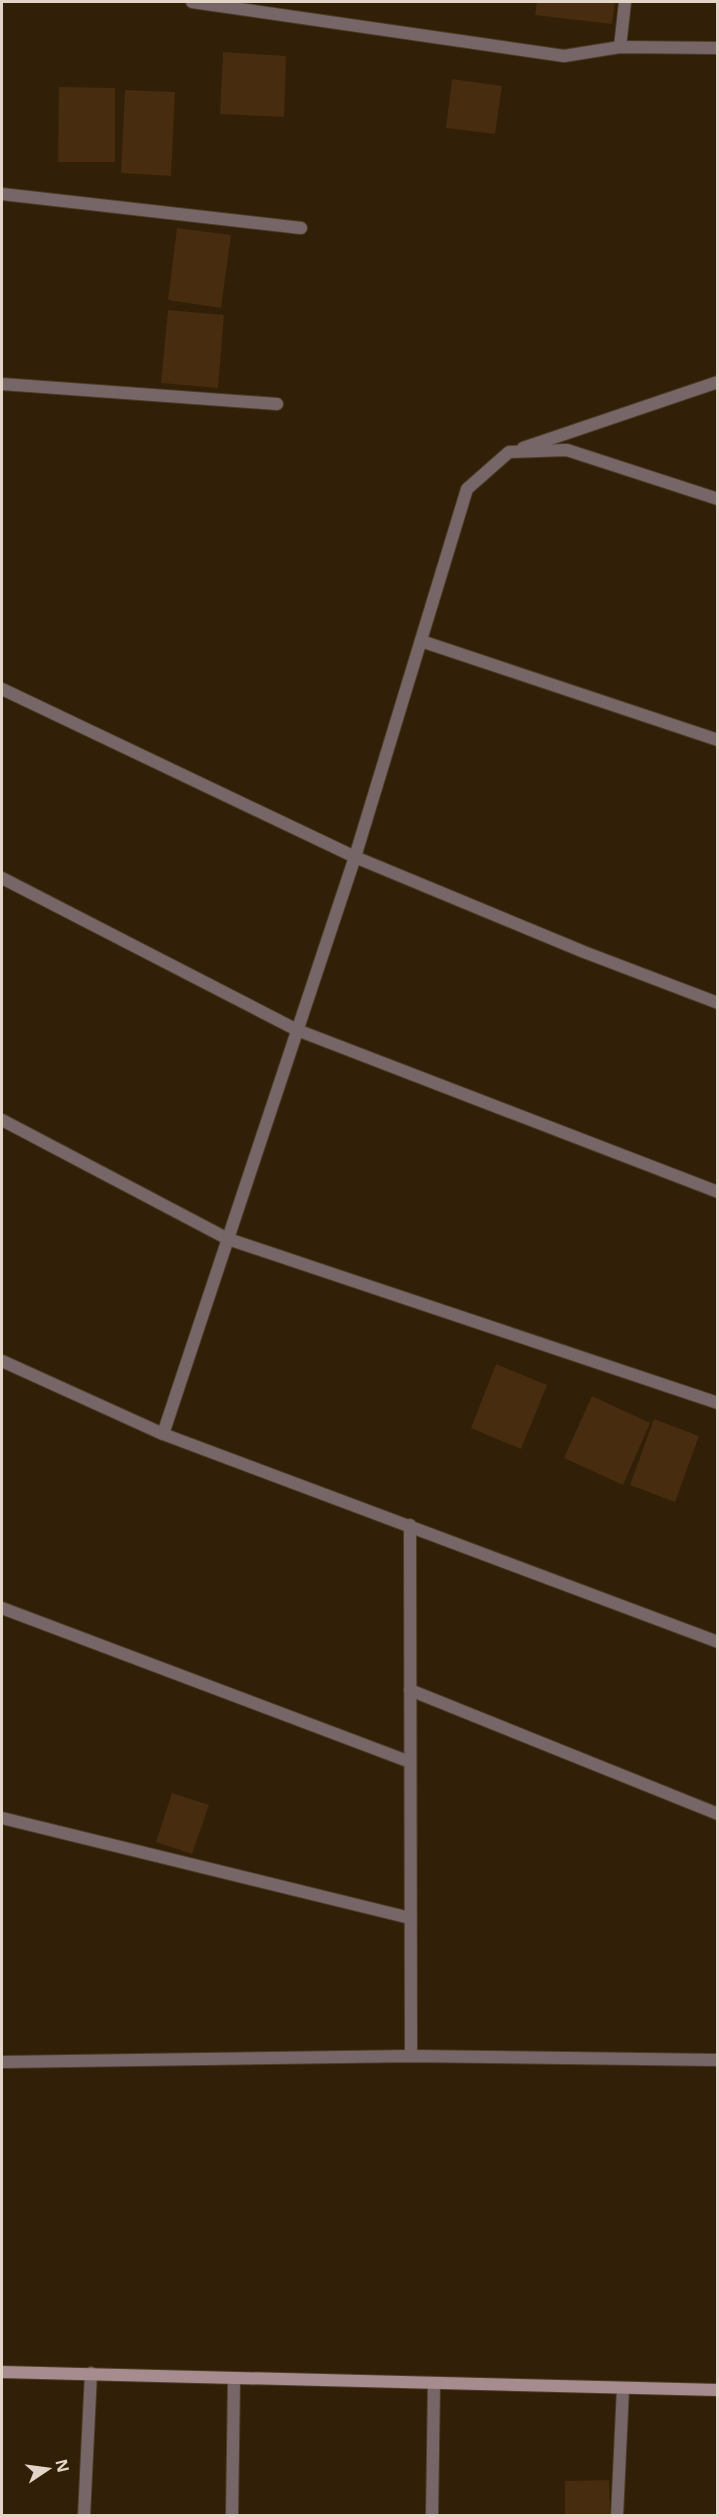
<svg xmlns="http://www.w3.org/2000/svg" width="719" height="2517" viewBox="0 0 719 2517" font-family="'Open Sans',sans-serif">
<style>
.building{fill:#472c0f}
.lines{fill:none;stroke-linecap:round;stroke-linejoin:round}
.street-casing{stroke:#4d3c26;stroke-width:14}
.secondary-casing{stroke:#4d3c26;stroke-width:14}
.street{stroke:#766668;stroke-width:12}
.secondary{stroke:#a68c8e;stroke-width:12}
</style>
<rect width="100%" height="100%" fill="#311f07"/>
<g class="building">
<polygon points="537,2 615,2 612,24 535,15"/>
<polygon points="223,52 286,56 284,117 220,114"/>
<polygon points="452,79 502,86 495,134 446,128"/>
<polygon points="59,87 115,88 115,162 58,162"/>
<polygon points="125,90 175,92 171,176 121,173"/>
<polygon points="177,228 231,235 221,308 168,300"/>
<polygon points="168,310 224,315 218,388 161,383"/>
<polygon points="496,1364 547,1385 521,1449 471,1428"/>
<polygon points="592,1396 650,1423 623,1485 564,1458"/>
<polygon points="654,1419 699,1436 675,1502 630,1485"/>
<polygon points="172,1793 209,1805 192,1854 156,1842"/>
<polygon points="609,2480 610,2516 565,2516 565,2481"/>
</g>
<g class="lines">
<defs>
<g id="street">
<polyline points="192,2 564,56 620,47 718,48"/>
<polyline points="620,47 625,2"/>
<polyline points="2,194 301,228"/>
<polyline points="2,384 277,404"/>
<polyline points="523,448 718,382"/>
<polyline points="421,641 718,740"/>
<polyline points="2,689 355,857 584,952 718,1003"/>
<polyline points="2,878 297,1030 718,1192"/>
<polyline points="2,1120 228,1239 718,1403"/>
<polyline points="2,1361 163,1434 718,1642"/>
<polyline points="163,1434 355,857 467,489 509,452 567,450 718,499"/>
<polyline points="410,1525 411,2056"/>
<polyline points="2,1608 410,1762"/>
<polyline points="410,1690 718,1814"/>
<polyline points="2,1818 410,1918"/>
<polyline points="2,2062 411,2056 718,2060"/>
<polyline points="84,2516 91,2373"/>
<polyline points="232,2516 234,2378"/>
<polyline points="432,2516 434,2383"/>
<polyline points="617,2516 623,2388"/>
</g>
<polyline id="secondary" points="2,2372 718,2390"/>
</defs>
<use href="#street" class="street-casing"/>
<use href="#secondary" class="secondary-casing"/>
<use href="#street" class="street"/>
<use href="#secondary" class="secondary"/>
</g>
<rect width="719" height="2517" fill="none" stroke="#e2d5c8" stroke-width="6"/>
<g transform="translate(48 2469) rotate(77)" stroke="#311f07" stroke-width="4.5" paint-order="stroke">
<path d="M0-4.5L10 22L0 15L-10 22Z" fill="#e2d5c8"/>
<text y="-9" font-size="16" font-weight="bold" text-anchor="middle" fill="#e2d5c8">N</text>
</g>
</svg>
